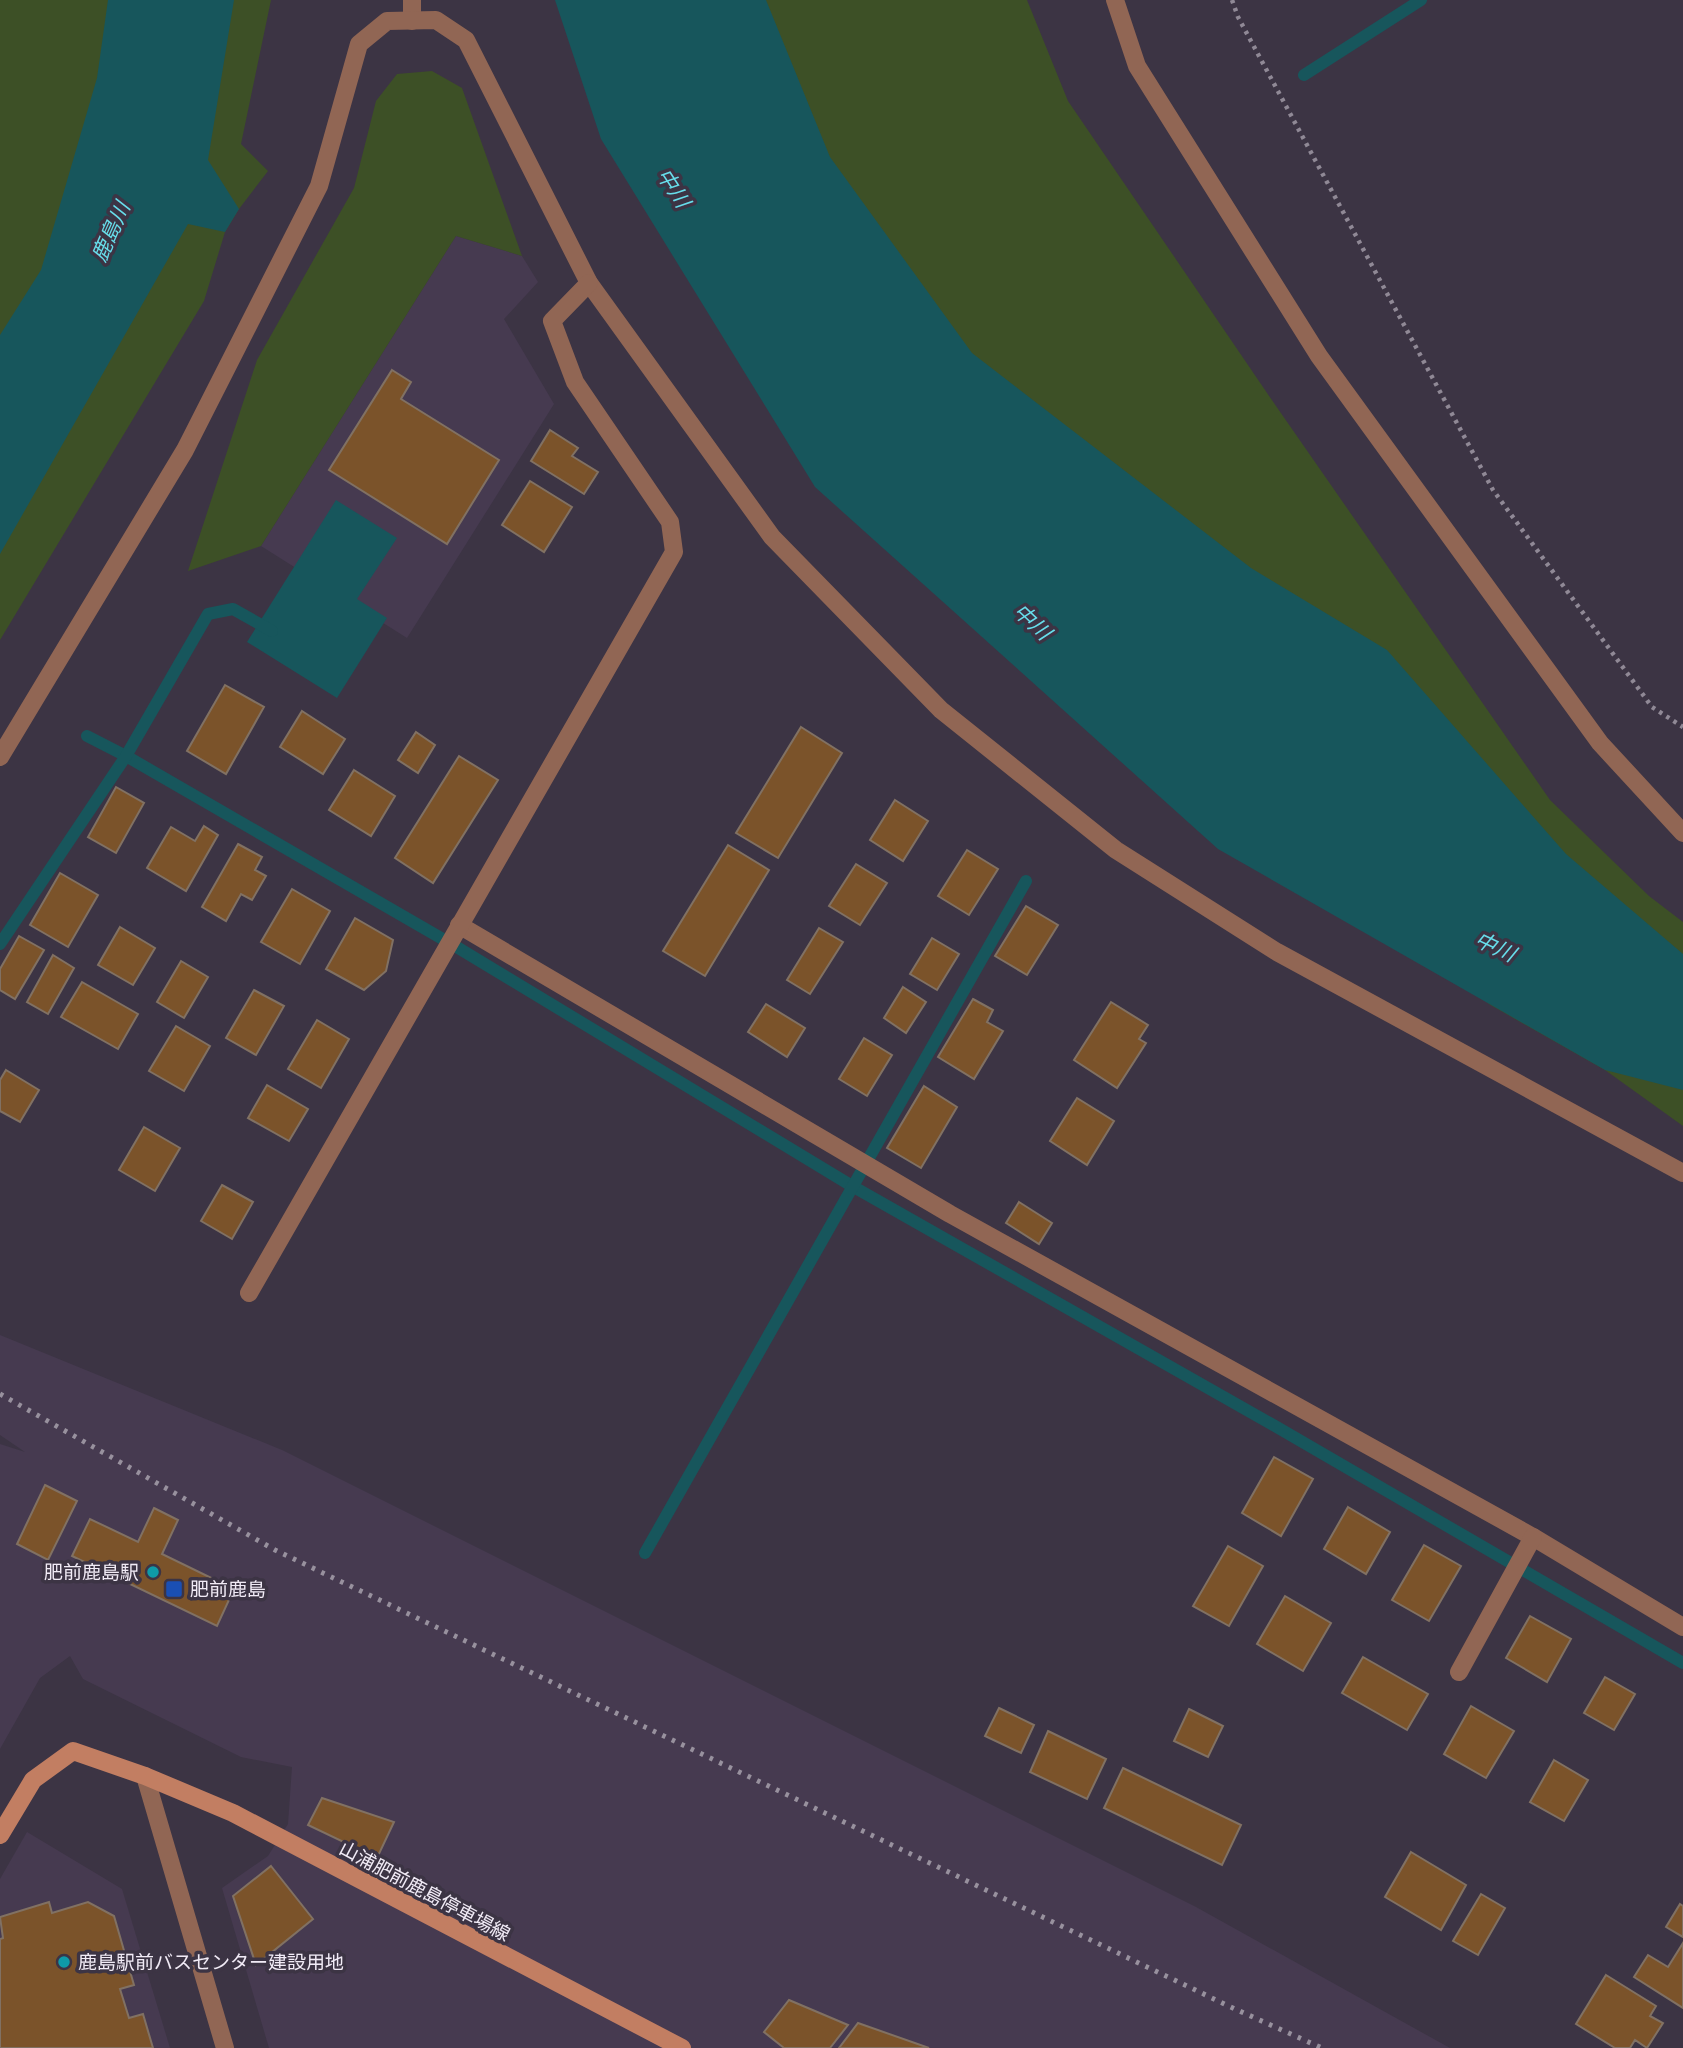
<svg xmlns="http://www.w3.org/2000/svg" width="1683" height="2048" viewBox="0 0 1683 2048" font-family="Cabin,'Noto Sans JP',sans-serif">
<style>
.built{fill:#463a50}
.green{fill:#3d5026}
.water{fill:#17565c}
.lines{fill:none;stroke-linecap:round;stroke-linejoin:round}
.stream{stroke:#17565c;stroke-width:12}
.building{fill:#7b532a;stroke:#817163;stroke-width:2}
.path{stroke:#908996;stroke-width:4.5;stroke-dasharray:3.5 5;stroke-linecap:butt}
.service{stroke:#916654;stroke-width:18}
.minor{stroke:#916654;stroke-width:18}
.tertiary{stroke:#916654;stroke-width:18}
.secondary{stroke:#c27e62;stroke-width:18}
.rail{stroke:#98919e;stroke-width:5;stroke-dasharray:3.5 7;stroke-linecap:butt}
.culture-dot{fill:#0f9aa8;stroke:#3c3444;stroke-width:2.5}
.transit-dot{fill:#1a4fb4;stroke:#3c3444;stroke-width:2.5}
.labels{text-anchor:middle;stroke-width:7;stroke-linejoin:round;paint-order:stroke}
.poi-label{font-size:19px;fill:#f1ebf6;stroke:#3c3444;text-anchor:start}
.street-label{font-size:19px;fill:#f1ebf6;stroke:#3c3444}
.water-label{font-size:21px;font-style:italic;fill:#67deeb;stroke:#3c3444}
</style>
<rect width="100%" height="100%" fill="#3c3444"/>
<g class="built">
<polygon points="456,236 522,256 538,282 504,319 554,404 407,638 261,546"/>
<polygon points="0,1335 282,1450 1196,1907 1450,2048 269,2048 222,1888 268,1856 288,1824 292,1767 241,1757 83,1679 70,1656 40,1678 0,1749 0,1444 25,1452 0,1435"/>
<polygon points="27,1832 122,1889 170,2048 0,2048 0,1879"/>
</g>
<g class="green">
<polygon points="0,0 145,0 0,398"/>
<polygon points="207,0 271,0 241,144 268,171 239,209 225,232 204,301 0,640 0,485"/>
<polygon points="630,0 1027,0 1068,101 1276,406 1550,800 1649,896 1683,922 1683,1009 1447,899"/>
<polygon points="432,71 462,88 522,256 456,236 261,546 188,571 257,360 354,188 376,101 397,74"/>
<polygon points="1487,1003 1683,1063 1683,1126 1605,1070"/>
</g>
<g class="water">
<polygon points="108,0 234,0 208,160 239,209 225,232 188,224 0,554 0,335 41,270 97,78"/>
<polygon points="555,0 766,0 830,157 972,353 1251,568 1387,650 1566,854 1683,954 1683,1090 1605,1070 1218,849 815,487 601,139"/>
<polygon points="336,500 397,538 357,599 387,618 337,698 247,642"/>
</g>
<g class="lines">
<g class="stream">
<polyline points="1304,75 1421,0"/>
<polyline points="87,736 126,756 460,949 852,1186 1275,1426 1683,1663"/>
<polyline points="0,944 126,756 208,614 233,609 272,631"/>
<polyline points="645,1553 1026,881"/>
</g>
</g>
<g class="building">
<polygon points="392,370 411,382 401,399 499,460 447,544 329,470"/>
<polygon points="550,430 578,448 572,456 598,472 584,494 531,461"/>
<polygon points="530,481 572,507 544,552 502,525"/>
<polygon points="225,685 264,707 226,774 187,751"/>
<polygon points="302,711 345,739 323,774 280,747"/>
<polygon points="801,727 842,753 778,858 736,833"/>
<polygon points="416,732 435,745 418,773 398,760"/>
<polygon points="459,756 498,780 433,883 395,858"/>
<polygon points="354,770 395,796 371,836 329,810"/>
<polygon points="116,787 144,803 116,853 88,837"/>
<polygon points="895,800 928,821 903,861 870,840"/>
<polygon points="204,826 218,835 186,891 147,868 171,827 195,841"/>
<polygon points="238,844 262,857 255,870 266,876 252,900 241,894 226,921 202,907"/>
<polygon points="728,845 769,870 705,976 663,951"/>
<polygon points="967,850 998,869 969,915 938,896"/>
<polygon points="856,864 887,883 860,925 829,906"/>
<polygon points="60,873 98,895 68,947 30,925"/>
<polygon points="292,889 330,911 300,964 261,942"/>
<polygon points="1026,906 1058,925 1027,975 995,956"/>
<polygon points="355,918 393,940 386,971 364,990 326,969"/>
<polygon points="120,927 155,948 133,985 98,965"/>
<polygon points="819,928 843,942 810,994 787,980"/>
<polygon points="19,936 44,950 15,999 0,990 0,969"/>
<polygon points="932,938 959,954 937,990 910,974"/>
<polygon points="53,955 74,968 48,1014 27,1002"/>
<polygon points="181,961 208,977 184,1018 157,1002"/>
<polygon points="82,982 138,1014 118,1049 61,1017"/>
<polygon points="903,987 926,1002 906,1033 884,1018"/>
<polygon points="254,990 284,1006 256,1055 226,1038"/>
<polygon points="973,999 993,1010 987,1022 1003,1031 974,1079 938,1057"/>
<polygon points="1111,1002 1148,1025 1139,1039 1146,1043 1117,1088 1074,1060"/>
<polygon points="766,1004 805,1028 787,1057 748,1032"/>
<polygon points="317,1020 349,1039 321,1088 288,1069"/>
<polygon points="176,1026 210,1046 184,1091 149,1071"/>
<polygon points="864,1038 892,1055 867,1096 839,1079"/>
<polygon points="6,1070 39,1090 20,1122 0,1111 0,1080"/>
<polygon points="267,1085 308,1109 289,1141 248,1118"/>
<polygon points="924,1086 957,1107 921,1168 887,1148"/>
<polygon points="1077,1098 1114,1121 1087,1165 1050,1141"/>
<polygon points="144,1127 180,1148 155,1191 119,1170"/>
<polygon points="222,1185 253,1202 232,1239 201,1221"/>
<polygon points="1019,1202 1052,1223 1039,1244 1006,1223"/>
<polygon points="1274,1457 1313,1479 1281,1536 1242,1513"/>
<polygon points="45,1485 77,1501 48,1560 17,1544"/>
<polygon points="1348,1507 1390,1532 1366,1574 1324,1549"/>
<polygon points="154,1508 178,1520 162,1554 234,1589 217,1626 72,1556 90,1519 138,1542"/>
<polygon points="1424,1545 1461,1566 1429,1621 1392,1600"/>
<polygon points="1228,1546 1263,1566 1229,1626 1193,1606"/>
<polygon points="1285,1596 1331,1623 1303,1671 1257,1644"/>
<polygon points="1530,1616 1571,1639 1547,1682 1506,1658"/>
<polygon points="1363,1657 1428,1694 1407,1730 1342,1693"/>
<polygon points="1605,1677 1635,1694 1614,1730 1584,1713"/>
<polygon points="1471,1706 1514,1731 1486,1778 1444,1754"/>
<polygon points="999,1708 1034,1725 1021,1753 985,1736"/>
<polygon points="1189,1709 1223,1726 1208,1757 1174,1741"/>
<polygon points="1048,1731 1106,1759 1087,1799 1030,1772"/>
<polygon points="1554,1760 1588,1780 1564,1821 1530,1802"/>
<polygon points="1123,1768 1241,1825 1222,1865 1104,1808"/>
<polygon points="322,1798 394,1822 377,1858 308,1825"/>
<polygon points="1411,1852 1466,1885 1441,1930 1385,1897"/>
<polygon points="271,1866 313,1919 256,1965 233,1896"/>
<polygon points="1481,1894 1505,1908 1478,1955 1453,1941"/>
<polygon points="49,1902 52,1913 88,1902 114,1916 134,1985 120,1989 129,2018 143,2014 153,2048 0,2048 0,1939 3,1938 0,1917"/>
<polygon points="1680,1904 1683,1906 1683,1937 1666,1927"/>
<polygon points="1683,1943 1683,2008 1634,1977 1648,1955 1668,1967"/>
<polygon points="1606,1975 1656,2006 1650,2016 1663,2023 1647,2048 1635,2040 1630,2048 1615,2048 1576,2024"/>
<polygon points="789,2000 848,2025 830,2048 784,2048 764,2032"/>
<polygon points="858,2023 929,2048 839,2048"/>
</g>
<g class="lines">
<polyline class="path" points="1232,0 1238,17 1493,490 1652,707 1683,727"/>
<polyline class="service" points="412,21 412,0"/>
<g class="minor">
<polyline points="1115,0 1137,66 1319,356 1600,743 1683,833"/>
<polyline points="0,757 185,450 319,186 359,44 387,21 436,20 466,40 589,283 772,537 941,710 1116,850 1277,952 1683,1173"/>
<polyline points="459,925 950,1214 1533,1537 1683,1627"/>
<polyline points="249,1293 674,552 670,522 575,382 552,321 589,283"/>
<polyline points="1459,1672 1533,1537"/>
</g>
<polyline class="tertiary" points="145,1776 225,2048"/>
<polyline class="secondary" points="0,1835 33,1780 73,1751 145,1776 233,1813 682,2048"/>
<polyline class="rail" points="0,1394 275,1550 1235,2009 1322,2048"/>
</g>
<g class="culture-dot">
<circle cx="153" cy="1572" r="7"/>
<circle cx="64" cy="1962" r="7"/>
</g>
<rect class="transit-dot" x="165" y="1580" width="18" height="18" rx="3.5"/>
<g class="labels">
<g class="poi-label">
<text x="139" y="1579" text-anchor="end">肥前鹿島駅</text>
<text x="190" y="1596">肥前鹿島</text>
<text x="78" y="1969">鹿島駅前バスセンター建設用地</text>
</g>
<g class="street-label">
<text transform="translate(425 1891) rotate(28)" y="7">山浦肥前鹿島停車場線</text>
</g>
<g class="water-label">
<text transform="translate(673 188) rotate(57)" y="7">中川</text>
<text transform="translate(111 232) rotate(-66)" y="7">鹿島川</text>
<text transform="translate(1032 622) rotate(43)" y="7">中川</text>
<text transform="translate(1495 947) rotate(25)" y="7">中川</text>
</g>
</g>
</svg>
